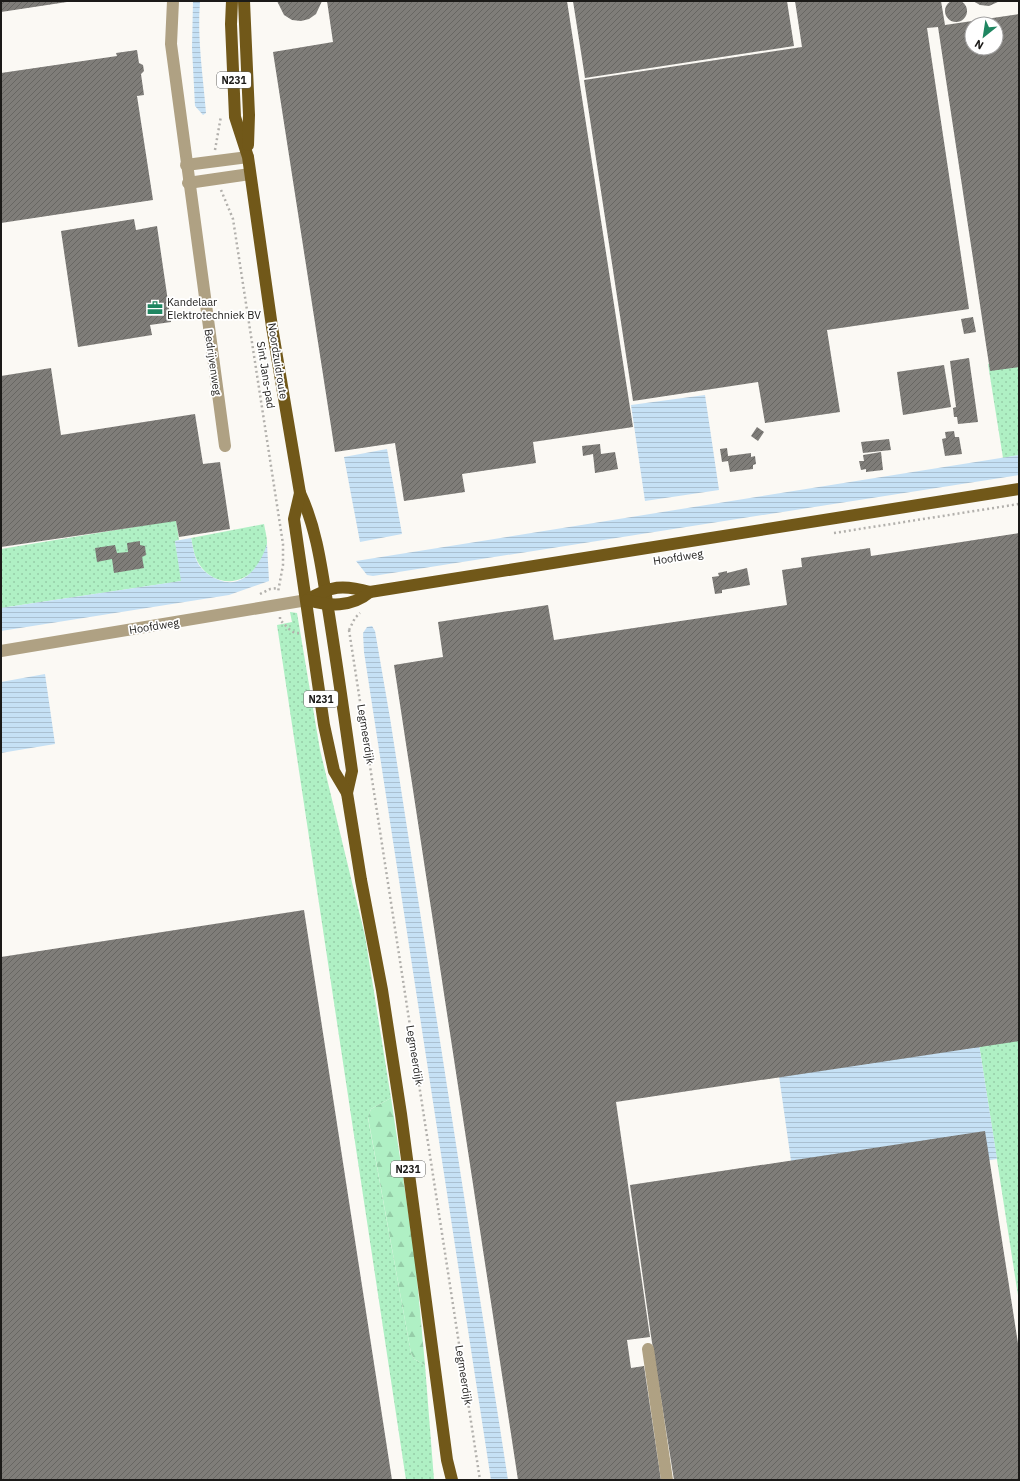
<svg xmlns="http://www.w3.org/2000/svg" width="1020" height="1481" viewBox="0 0 1020 1481" font-family="'IBM Plex Sans',sans-serif">
<style>
.grass{fill:url(#grass-dots)}
.forest{fill:url(#forest-firs)}
.water{fill:url(#water-rules)}
.building{fill:url(#building-hatch);fill-rule:evenodd}
.lines{fill:none;stroke-linecap:round;stroke-linejoin:round}
.path{stroke:#b2b0ac;stroke-width:2.5;stroke-dasharray:2 3;stroke-linecap:butt}
.minor{stroke:#afa183;stroke-width:12}
.major{stroke:#715819;stroke-width:12}
.labels{text-anchor:middle;stroke-width:3.5;stroke-linejoin:round;paint-order:stroke}
.shield{fill:#fff;stroke:#5f5f5d;stroke-width:1}
.shield-label{font-size:10px;font-weight:bold;fill:#1b1a18}
.poi-label{font-size:11px;fill:#1b1a18;stroke:#fff;text-anchor:start}
.street-label{font-size:11px;fill:#1b1a18;stroke:#fff}
</style>
<defs>
<pattern id="grass-dots" width="8" height="8" patternUnits="userSpaceOnUse"><rect width="8" height="8" fill="#aff0c4"/><path d="M2 2h.1M6 6h.1" fill="none" stroke="#96cda8" stroke-width="1.8" stroke-linecap="round"/></pattern>
<pattern id="forest-firs" width="22" height="20" patternUnits="userSpaceOnUse"><rect width="22" height="20" fill="#aff0c4"/><path d="M5 1l3.5 6h-7zM16 11l3.5 6h-7z" fill="#96cda8"/></pattern>
<pattern id="water-rules" width="6" height="5" patternUnits="userSpaceOnUse"><rect width="6" height="5" fill="#c6e1f5"/><path d="M0 2.5h6" fill="none" stroke="#aac0d1"/></pattern>
<pattern id="building-hatch" width="6" height="6" patternUnits="userSpaceOnUse"><rect width="6" height="6" fill="#7f7d79"/><path d="M-1 1l2-2M0 6l6-6M5 7l2-2" fill="none" stroke="#676662"/></pattern>
</defs>
<rect width="100%" height="100%" fill="#fbf9f4"/>
<g class="grass">
<polygon points="1019,359 1019,455 1003,458 988,364"/>
<polygon points="176,520 179,540 175,541 182,581 1,608 1,549"/>
<path d="M 264,524 C 265,530 267,537 267,543 C 267,549 263,557 259,563 C 246,586 214,588 199,564 C 194,556 193,547 191,538 Z"/>
<polygon points="290,612 297,613 320,750 365,936 391,1098 371,1109 368,1118 411,1353 414,1359 425,1365 434,1480 406,1480 277,625 292,622"/>
<polygon points="1019,1038 1019,1302 979,1044"/>
</g>
<polygon class="forest" points="391,1098 415,1257 425,1365 414,1359 411,1353 368,1117 371,1109"/>
<g class="water">
<path d="M 193,1 L 200,1 C 197,39 203,75 206,113 L 203,115 L 195,106 L 192,48 Z"/>
<polygon points="705,395 719,490 645,501 631,405"/>
<polygon points="387,449 402,534 360,542 344,457"/>
<polygon points="1019,455 1019,475 373,576 367,575 356,561"/>
<path d="M 191,538 C 193,547 194,557 199,565 C 204,572 211,577 219,580 C 244,590 261,564 267,544 L 269,581 L 229,595 L 1,631 L 1,608 L 181,581 L 175,541 Z"/>
<polygon points="372,626 375,631 390,718 508,1480 491,1480 364,652 363,633 367,627"/>
<polygon points="45,674 55,744 1,753 1,682"/>
<polygon points="979,1044 997,1159 795,1189 779,1076"/>
</g>
<g class="building">
<circle cx="956" cy="11" r="11"/>
<polygon points="1,1 67,1 67,2 1,12"/>
<polygon points="277,1 322,1 316,14 309,19 301,21 292,20 284,15"/>
<polygon points="327,1 567,1 633,427 533,442 536,463 462,474 465,492 404,501 395,443 335,452 273,52 333,42"/>
<polygon points="573,1 787,1 794,46 585,78"/>
<path d="M 795,1 L 941,1 L 945,25 L 1019,14 L 1019,367 L 990,371 L 938,27 L 927,28 L 969,309 L 827,330 L 840,412 L 765,423 L 758,382 L 633,401 L 584,80 L 802,47 ZM 972,24 L 996,24 L 996,48 L 972,48 Z"/>
<polygon points="973,1 1000,1 989,6 980,5"/>
<polygon points="137,50 139,63 143,65 144,71 141,74 144,95 137,96 153,200 1,223 1,73 117,56 116,53"/>
<polygon points="134,219 136,230 157,226 171,322 150,325 152,335 78,347 61,231"/>
<polygon points="973,317 976,332 964,334 961,319"/>
<polygon points="969,358 978,422 958,424 957,417 954,417 953,408 956,407 950,361"/>
<polygon points="944,365 951,407 903,415 897,372"/>
<polygon points="51,368 61,435 195,414 203,464 220,462 230,529 179,537 176,521 1,547 1,376"/>
<polygon points="757,427 764,432 758,441 751,436"/>
<polygon points="954,431 955,437 959,437 962,454 945,456 942,439 946,438 945,432"/>
<polygon points="889,439 891,450 863,453 861,442"/>
<polygon points="600,444 601,454 615,452 618,469 595,473 593,454 583,456 582,446"/>
<polygon points="727,448 728,456 751,453 751,457 755,456 756,464 753,465 753,469 730,472 728,461 722,462 720,449"/>
<polygon points="881,452 883,470 866,472 866,469 861,470 859,461 864,461 863,455"/>
<polygon points="1019,533 1019,1041 616,1102 650,1337 627,1340 631,1368 644,1366 661,1480 518,1480 394,665 443,657 438,622 548,605 554,640 787,605 782,570 802,567 801,558 870,548 871,556"/>
<polygon points="140,541 140,545 145,546 146,555 142,557 144,568 114,573 112,559 97,562 95,548 115,545 117,553 128,552 127,543"/>
<polygon points="747,568 750,585 722,590 722,593 715,594 712,577 719,576 718,573 727,571 727,573"/>
<polygon points="304,910 392,1480 1,1480 1,957"/>
<polygon points="985,1131 1019,1350 1019,1480 674,1480 651,1336 630,1185"/>
</g>
<g class="lines">
<g class="path">
<polyline points="215,150 221,116"/>
<polyline points="221,190 233,219 283,544 283,565 278,592"/>
<polyline points="834,533 1019,504"/>
<polyline points="260,594 270,589 278,588"/>
<path d="M 280,617 L 280,620 C 286,625 291,634 299,633"/>
<polyline points="349,630 480,1480"/>
<polyline points="349,630 355,618 360,613"/>
</g>
<g class="minor">
<polyline points="173,1 171,44 225,446"/>
<polyline points="186,165 248,157"/>
<polyline points="188,183 250,174"/>
<polyline points="1,651 307,600"/>
<polyline points="648,1349 667,1480"/>
</g>
<g class="major">
<path d="M 232,1 L 231,24 L 235,117 L 248,157 L 272,327 L 300,493 C 316,527 321,564 327,602 C 336,658 344,714 352,771 L 347,793 L 361,880 L 382,990 L 401,1114 L 447,1460 L 452,1480"/>
<polyline points="244,1 249,115 248,145"/>
<polyline points="300,493 294,519 324,725 334,771 347,793"/>
<path d="M 307,600 C 331,586 342,584 370,592 L 1019,489"/>
<path d="M 307,600 C 329,606 351,608 370,592"/>
</g>
</g>
<defs>
<symbol id="office-bare" viewBox="-9 -9 18 18"><path d="M-6-3h4V-5.5h4V-3h4V5H-6ZM-1-4.5V-3h2v-1.5ZM-6 0V1H6V0Z" fill="#1f8661" stroke="#fff" stroke-width="2.5" paint-order="stroke"/></symbol>
</defs>
<g fill-rule="evenodd">
<use href="#office-bare" x="144" y="297" width="22" height="22"/>
</g>
<g class="labels">
<g class="shield">
<rect x="217" y="72" width="34" height="16" rx="3"/>
<rect x="304" y="691" width="34" height="16" rx="3"/>
<rect x="391" y="1161" width="34" height="16" rx="3"/>
</g>
<g class="shield-label">
<text x="234" y="84">N231</text>
<text x="321" y="703">N231</text>
<text x="408" y="1173">N231</text>
</g>
<g class="poi-label">
<text x="167" y="306">Kandelaar<tspan x="167" dy="13">Elektrotechniek BV</tspan></text>
</g>
<g class="street-label">
<text transform="translate(278 361) rotate(81)" y="4">Noordzuidroute</text>
<text transform="translate(213 362) rotate(82)" y="4">Bedrijvenweg</text>
<text transform="translate(266 375) rotate(81)" y="4">Sint Jans-pad</text>
<text transform="translate(678 557) rotate(-9)" y="4">Hoofdweg</text>
<text transform="translate(154 626) rotate(-9)" y="4">Hoofdweg</text>
<text transform="translate(366 734) rotate(81)" y="4">Legmeerdijk</text>
<text transform="translate(415 1055) rotate(81)" y="4">Legmeerdijk</text>
<text transform="translate(464 1375) rotate(81)" y="4">Legmeerdijk</text>
</g>
</g>
<rect width="1020" height="1481" fill="none" stroke="#1b1a18" stroke-width="4"/>
<g transform="translate(984 36) rotate(210)"><circle r="19" fill="#ffffff" stroke="#a4a3a3"/>
<path d="M0-3L7 15L0 10L-7 15Z" fill="#1f8661"/>
<text y="-6" font-size="11" font-weight="bold" text-anchor="middle" fill="#1b1a18">N</text>
</g>
</svg>
